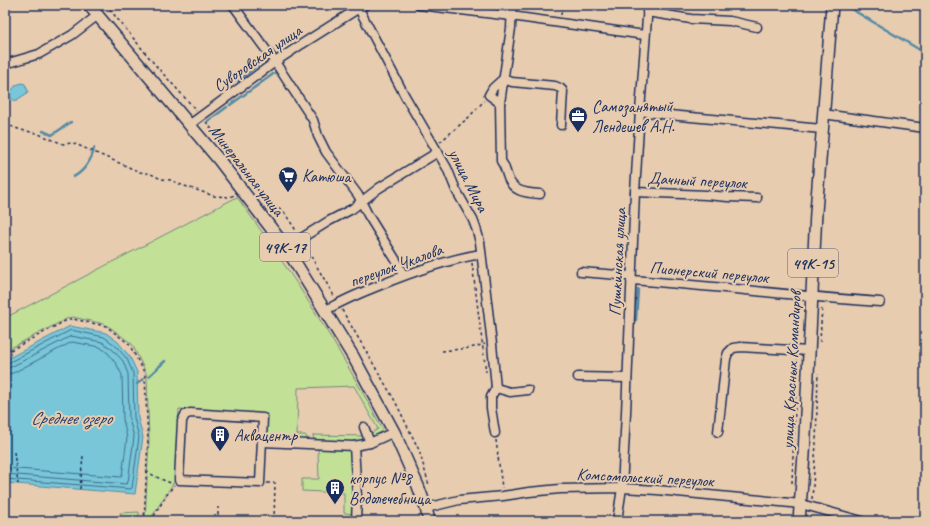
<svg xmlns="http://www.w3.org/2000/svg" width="930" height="526" viewBox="0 0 930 526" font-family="Caveat,sans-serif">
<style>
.green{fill:#c3e097;stroke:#6f887a}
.water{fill:#78c6d7;stroke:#538aa7}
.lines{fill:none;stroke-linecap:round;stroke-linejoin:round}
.shore{stroke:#406b8e;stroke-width:1}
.stream{stroke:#538aa7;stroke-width:2.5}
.minor-casing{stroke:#1b2f5e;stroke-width:11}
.major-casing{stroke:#1b2f5e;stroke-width:14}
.path{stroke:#1b2f5e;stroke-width:1.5;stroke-dasharray:3 3;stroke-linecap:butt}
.minor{stroke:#e8ccaf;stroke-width:8}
.major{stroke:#e8ccaf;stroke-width:11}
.labels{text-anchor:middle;stroke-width:4;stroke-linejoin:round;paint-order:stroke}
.shield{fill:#e8ccaf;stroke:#585e76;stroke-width:1}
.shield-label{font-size:16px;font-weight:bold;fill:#1b2f5e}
.street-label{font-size:17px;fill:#1b2f5e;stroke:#e8ccaf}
.poi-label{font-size:17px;fill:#1b2f5e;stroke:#e8ccaf;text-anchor:start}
.water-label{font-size:18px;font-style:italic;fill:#243e6a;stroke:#e8ccaf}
</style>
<rect width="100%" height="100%" fill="#e8ccaf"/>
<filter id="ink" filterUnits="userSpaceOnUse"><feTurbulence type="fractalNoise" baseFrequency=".025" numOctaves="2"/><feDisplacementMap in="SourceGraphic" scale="8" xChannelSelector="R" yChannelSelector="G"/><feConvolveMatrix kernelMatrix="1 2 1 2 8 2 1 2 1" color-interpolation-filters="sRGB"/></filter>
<g filter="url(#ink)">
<g class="green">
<path d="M 237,197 C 292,272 341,350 384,432 L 372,437 L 370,434 L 378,429 L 354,386 L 298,388 L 297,435 L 305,435 L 307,437 L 305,440 L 271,439 L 268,437 L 266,433 L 267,414 L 179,409 L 176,479 L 149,521 L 145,521 L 149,440 L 147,378 L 146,373 L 132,344 L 111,328 L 104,324 L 73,317 L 68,318 L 5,351 L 5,318 Z"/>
<polygon points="313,435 365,436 364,440 352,442 314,441"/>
<polygon points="320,448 351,450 354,514 344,513 344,493 302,491 302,479 319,479 318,451"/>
<polygon points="139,512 139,521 121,521 120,513"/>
</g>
<g class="water">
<polygon points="22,83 25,84 28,91 26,94 15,101 12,99 9,94 16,85"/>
<polygon points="70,326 106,333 118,342 130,357 137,372 138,418 143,437 135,494 5,483 5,360"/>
</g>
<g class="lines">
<g class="shore">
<polyline points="5,363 8,363 71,330 104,337 115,345 127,359 133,373 134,418 139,437 132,488 131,489 5,479"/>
<polyline points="5,368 11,367 71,336 102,342 112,349 123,361 128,374 129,419 134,437 128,482 126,484 5,474"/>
<polyline points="5,374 13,373 72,342 100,347 108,353 117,365 122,375 123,419 127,438 122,476 121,477 5,468"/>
</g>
<g class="stream">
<polyline points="848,7 925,53"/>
<polyline points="238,81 258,65 261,61"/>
<polyline points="230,105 276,72"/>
<polyline points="208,121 227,107"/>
<polyline points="43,131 52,135 71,122"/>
<path d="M 73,177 C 83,173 93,158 94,148"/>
<polyline points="925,207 924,219 924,257 925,261"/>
<polyline points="636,320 638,289"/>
<polyline points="149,376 165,361"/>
<polyline points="137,384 143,379"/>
</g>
<defs>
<g id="minor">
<polyline points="233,5 275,62 313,120 318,136 326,152 358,195 368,215 397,262 403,275"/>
<polyline points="357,5 405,96 447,168 456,190 473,220 476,228 480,242 492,344 496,388"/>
<polyline points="419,5 511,16 645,35"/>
<path d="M 512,5 L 511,28 L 500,103 L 501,161 C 505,166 505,169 507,175 C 512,192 525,193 540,194"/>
<polyline points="647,12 691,19 730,21 757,27"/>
<polyline points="5,64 39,54 72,35 98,15"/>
<polyline points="500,103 489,95 493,88 503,79 512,82 555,86 560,88 563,91 561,125"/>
<polyline points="640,111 669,115 822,129"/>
<polyline points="823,114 925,128"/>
<polyline points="189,125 275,62 302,44 359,8 365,5"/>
<polyline points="635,192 706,195 728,197 757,198"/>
<polyline points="287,249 300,239 329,221 352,209 379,188 438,152"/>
<polyline points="581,272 631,276"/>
<path d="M 631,280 C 714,286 797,296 880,302"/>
<path d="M 324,311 C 342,301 360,293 378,286 C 412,272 445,260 481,254"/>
<polyline points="578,377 627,378"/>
<polyline points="496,388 510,392 528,390"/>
<polygon points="190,413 263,418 260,483 179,480 182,421 185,415"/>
<polyline points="364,427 370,443"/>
<polyline points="718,432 726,359 728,353 733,348 741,347 809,351"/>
<polyline points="495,433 491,408 491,397 496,388"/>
<polyline points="262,442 354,446 370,443 394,432"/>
<polyline points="354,446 357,497 356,521"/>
<polyline points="426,508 459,500 503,496 529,492 560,489 622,488 657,490 801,504 862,521"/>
<polyline points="617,521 622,488 626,413 635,192 640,111 648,5"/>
</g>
<g id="major">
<polyline points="89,5 219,160 287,249 354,358 394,432 418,486 426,508 429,521"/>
<polyline points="799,521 804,455 816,212 832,5"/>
</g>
</defs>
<use href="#minor" class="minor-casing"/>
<use href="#major" class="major-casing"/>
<g class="path">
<polyline points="106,5 157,67 196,110"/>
<polyline points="561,15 562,5"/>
<polyline points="206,122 218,137 230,156 266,200 284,212 297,232"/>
<polyline points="5,124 21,130 36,133 63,144 73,143 140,172 151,174 161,179 171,180 179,184 214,196 228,197 235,195"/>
<polyline points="440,142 469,117 484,101"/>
<polyline points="305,246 334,296"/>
<polyline points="472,263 486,372"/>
<polyline points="342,310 395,401 419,450 429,485"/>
<polyline points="820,342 822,306"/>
<polyline points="442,351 470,348 485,344"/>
<polyline points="5,353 69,319 73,319 106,326 129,344 144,372 145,377 148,440 144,521"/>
<polyline points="496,440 502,488"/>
<polyline points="14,452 18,484"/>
<path d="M 146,471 C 154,476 162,480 171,483"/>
<polyline points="267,483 275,483 274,521"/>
<polyline points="792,483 797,357"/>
<polyline points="80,489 83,456"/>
<polyline points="812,499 816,444 818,373"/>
<polyline points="151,521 166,496 174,485"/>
<polyline points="218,521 218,507"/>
<polyline points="812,521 812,515"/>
</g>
<use href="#minor" class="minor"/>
<use href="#major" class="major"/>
</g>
</g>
<defs>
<symbol id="office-pin" viewBox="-11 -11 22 30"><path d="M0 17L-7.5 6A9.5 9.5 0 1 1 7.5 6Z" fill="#1b2f5e" stroke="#e8ccaf"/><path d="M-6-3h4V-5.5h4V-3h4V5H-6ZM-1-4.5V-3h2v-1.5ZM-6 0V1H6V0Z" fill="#fff"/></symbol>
<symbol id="supermarket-pin" viewBox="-11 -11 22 30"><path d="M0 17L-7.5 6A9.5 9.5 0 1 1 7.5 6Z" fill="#1b2f5e" stroke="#e8ccaf"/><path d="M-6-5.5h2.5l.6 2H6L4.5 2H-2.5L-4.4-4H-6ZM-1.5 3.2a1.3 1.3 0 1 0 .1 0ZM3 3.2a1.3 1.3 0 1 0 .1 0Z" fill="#fff"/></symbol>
<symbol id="building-pin" viewBox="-11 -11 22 30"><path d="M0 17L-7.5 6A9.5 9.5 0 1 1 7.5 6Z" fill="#1b2f5e" stroke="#e8ccaf"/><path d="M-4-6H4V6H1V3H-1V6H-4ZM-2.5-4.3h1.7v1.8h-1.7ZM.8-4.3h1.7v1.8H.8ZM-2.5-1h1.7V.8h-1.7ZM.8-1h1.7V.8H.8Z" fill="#fff"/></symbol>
</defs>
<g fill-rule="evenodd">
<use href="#office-pin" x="567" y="105" width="22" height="30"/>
<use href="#supermarket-pin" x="277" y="165" width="22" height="30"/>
<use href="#building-pin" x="209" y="424" width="22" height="30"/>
<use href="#building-pin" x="324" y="477" width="22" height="30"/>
</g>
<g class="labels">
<g class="shield">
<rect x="260" y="233" width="50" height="28" rx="3"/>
<rect x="788" y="249" width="50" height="28" rx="3"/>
</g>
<g class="shield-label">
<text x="285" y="253">49К-17</text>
<text x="813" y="269">49К-15</text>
</g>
<g class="street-label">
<text transform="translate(257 58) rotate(-35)" y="6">Суворовская улица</text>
<text transform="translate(247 170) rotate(52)" y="6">Минеральная улица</text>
<text transform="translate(469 180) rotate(63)" y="6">улица Мира</text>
<text transform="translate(697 180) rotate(3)" y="6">Дачный переулок</text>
<text transform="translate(617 262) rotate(-87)" y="6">Пушкинская улица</text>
<text transform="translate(396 265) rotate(-20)" y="6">переулок Чкалова</text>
<text transform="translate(709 272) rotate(5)" y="6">Пионерский переулок</text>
<text transform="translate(791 370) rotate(-87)" y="6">улица Красных Командиров</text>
<text transform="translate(645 477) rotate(3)" y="6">Комсомольский переулок</text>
</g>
<g class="poi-label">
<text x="592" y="112">Самозанятый<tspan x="592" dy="20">Лендешев А.Н.</tspan></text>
<text x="302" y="182">Катюша</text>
<text x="234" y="441">Аквацентр</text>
<text x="349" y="484">корпус №8<tspan x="349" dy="20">Водолечебница</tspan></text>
</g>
<g class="water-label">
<text x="71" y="424">Среднее озеро</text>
</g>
</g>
<rect width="930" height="526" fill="none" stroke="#e8ccaf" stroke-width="20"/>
<rect x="10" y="10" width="910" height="506" fill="none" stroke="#1b2f5e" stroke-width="1.5" filter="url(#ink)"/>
</svg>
